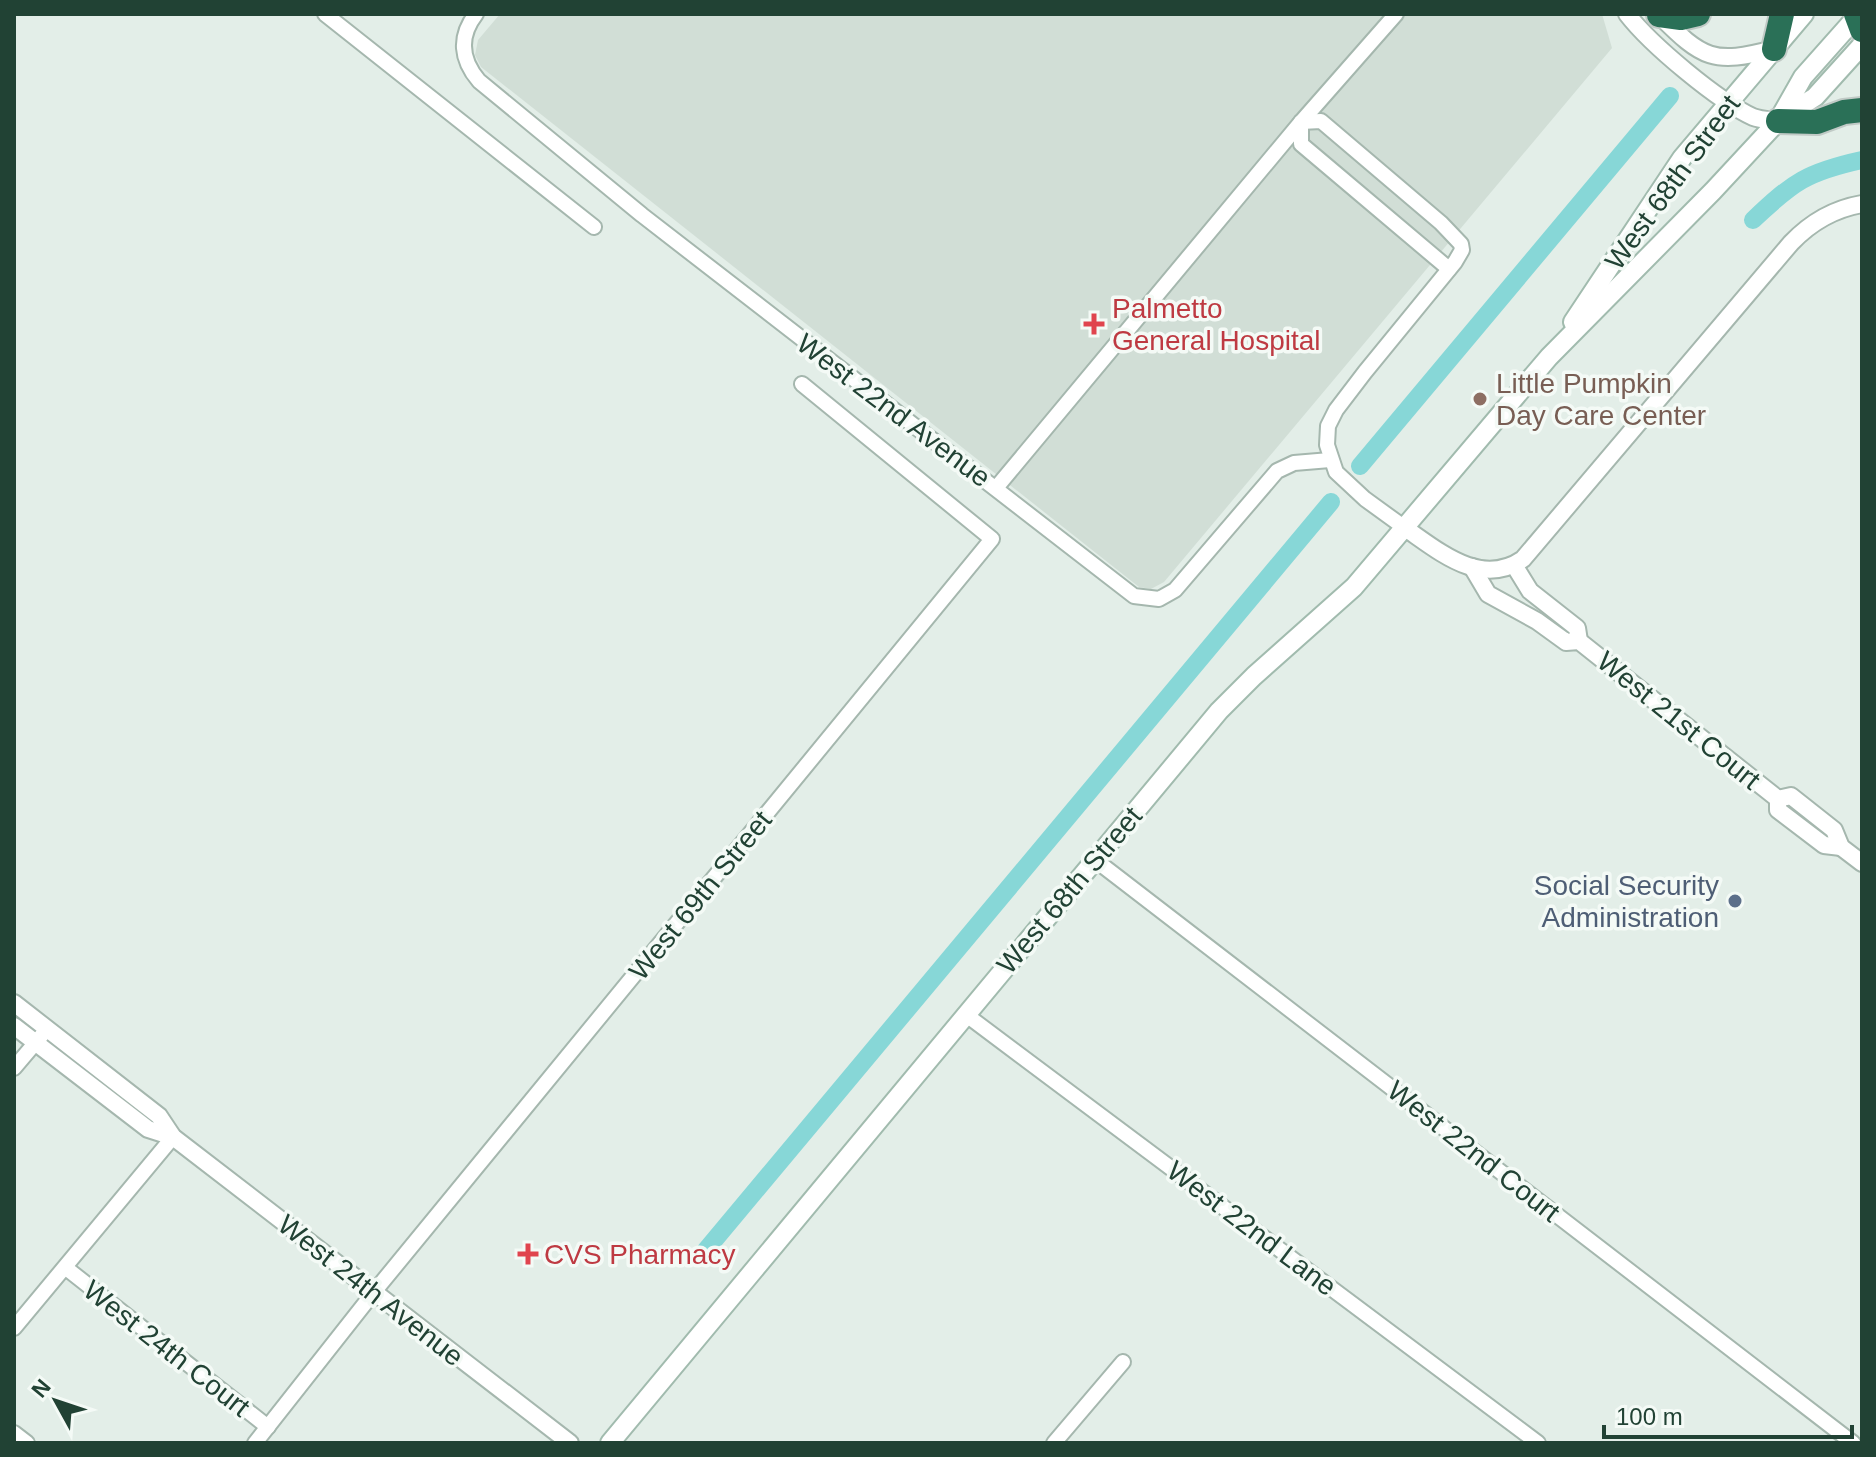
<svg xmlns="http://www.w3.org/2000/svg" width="1876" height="1457" viewBox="0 0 1876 1457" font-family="Helvetica,sans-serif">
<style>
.built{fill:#d1ded6}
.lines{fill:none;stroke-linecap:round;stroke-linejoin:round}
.canal{stroke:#87d7d7;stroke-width:18}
.minor-casing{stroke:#a5b7ae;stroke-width:18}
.tertiary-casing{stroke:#a5b7ae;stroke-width:20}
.secondary-casing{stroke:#a1bbae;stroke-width:22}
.motorway-casing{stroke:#c1cac6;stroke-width:28}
.minor{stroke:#fff;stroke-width:14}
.tertiary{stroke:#fff;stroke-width:16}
.secondary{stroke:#fff;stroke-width:18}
.motorway{stroke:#2a7057;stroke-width:24}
.health-dot{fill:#e0444e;stroke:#f4faf6;stroke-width:3}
.education-dot{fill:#8d6e63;stroke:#f4faf6;stroke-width:3}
.service-dot{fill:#5c6f8a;stroke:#f4faf6;stroke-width:3}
.labels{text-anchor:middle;stroke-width:7;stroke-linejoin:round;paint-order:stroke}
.street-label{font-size:28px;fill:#214234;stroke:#f4faf6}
.health-label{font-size:28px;fill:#be3a42;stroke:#f4faf6;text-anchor:start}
.education-label{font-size:28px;fill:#785e54;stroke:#f4faf6;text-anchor:start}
.service-label{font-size:28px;fill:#4e5e75;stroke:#f4faf6;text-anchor:end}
</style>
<rect width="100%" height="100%" fill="#e3eee8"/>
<polygon class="built" points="500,14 1602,14 1612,48 1164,582 1151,589 1139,587 481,67 475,55 478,40"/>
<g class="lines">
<g class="canal">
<path d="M 1753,220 C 1793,182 1807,172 1862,160"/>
<polyline points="1360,466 1670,96"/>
<polyline points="706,1250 1331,502"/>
</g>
<defs>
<g id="minor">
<polyline points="325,14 594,227"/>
<path d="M 476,14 C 458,37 461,60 479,81 L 642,215 L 1134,596 L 1159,599 L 1175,590 L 1277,471 L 1294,463 L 1330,460"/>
<polyline points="1301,122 1321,121 1441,223 1461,244 1462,250 1455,262 1365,372 1336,410 1328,426 1327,445 1336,472 1365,499 1405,528"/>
<polyline points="1301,122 1301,144 1449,269"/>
<polyline points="996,488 1301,122 1396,14"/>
<polyline points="1094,859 1853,1443"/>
<polyline points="965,1014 1538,1443"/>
<polyline points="14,1068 42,1035"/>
<polyline points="66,1268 268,1427"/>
<polyline points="14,1328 173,1137"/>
<polyline points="14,1433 27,1443"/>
<polyline points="255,1443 374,1292 992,539 802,384"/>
<polyline points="1054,1443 1123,1362"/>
</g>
<g id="tertiary">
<path d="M 1627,14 C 1651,45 1718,101 1753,117 C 1761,120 1770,120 1778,121"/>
<path d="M 1659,15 C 1703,59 1713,65 1774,49"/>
<path d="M 1405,528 C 1440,552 1481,588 1523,559 L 1791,243 C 1811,222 1833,209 1862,204"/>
<polyline points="1514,565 1530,591 1577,628 1579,641"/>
<polyline points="1472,567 1488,594 1537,621 1566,642 1579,641 1778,799 1778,810 1824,845 1841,847"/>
<polyline points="1778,799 1791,796 1834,830 1841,847 1862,863"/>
<polyline points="14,1003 159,1116 173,1137 570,1443"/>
<polyline points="14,1026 148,1129 173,1137"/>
</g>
<g id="secondary">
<polyline points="1780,119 1815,97 1862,45"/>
<polyline points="1573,322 1682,158 1804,14"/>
<polyline points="610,1443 1219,711 1254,676 1354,587 1549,357 1713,191 1778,121 1803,77 1859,14"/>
</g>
<g id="motorway">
<polyline points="1856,14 1862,30"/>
<polyline points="1659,15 1681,18 1698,14"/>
<polyline points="1774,49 1782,14"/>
<polyline points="1778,121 1817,122 1844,112 1862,110"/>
</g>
</defs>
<use href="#minor" class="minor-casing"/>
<use href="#tertiary" class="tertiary-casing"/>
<use href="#secondary" class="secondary-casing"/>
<use href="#motorway" class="motorway-casing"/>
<use href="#minor" class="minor"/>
<use href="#tertiary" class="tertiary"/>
<use href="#secondary" class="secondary"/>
<use href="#motorway" class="motorway"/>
</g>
<g class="health-dot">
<path d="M1090 312h8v8h8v8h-8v8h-8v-8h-8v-8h8z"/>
<path d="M524 1242h8v8h8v8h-8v8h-8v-8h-8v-8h8z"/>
</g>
<circle class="education-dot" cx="1480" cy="399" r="8"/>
<circle class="service-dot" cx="1735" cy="901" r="8"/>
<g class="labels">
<g class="street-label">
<text transform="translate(1672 182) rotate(-54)" y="10">West 68th Street</text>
<text transform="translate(894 410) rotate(37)" y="10">West 22nd Avenue</text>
<text transform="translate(1679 720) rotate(39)" y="10">West 21st Court</text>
<text transform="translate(1069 890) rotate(-50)" y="10">West 68th Street</text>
<text transform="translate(700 895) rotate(-51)" y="10">West 69th Street</text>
<text transform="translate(1474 1151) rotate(38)" y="10">West 22nd Court</text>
<text transform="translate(1252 1228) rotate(37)" y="10">West 22nd Lane</text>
<text transform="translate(371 1290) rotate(38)" y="10">West 24th Avenue</text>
<text transform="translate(167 1348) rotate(38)" y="10">West 24th Court</text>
</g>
<g class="health-label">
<text x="1112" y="318">Palmetto<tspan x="1112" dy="32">General Hospital</tspan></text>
<text x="544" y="1264">CVS Pharmacy</text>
</g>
<g class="education-label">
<text x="1496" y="393">Little Pumpkin<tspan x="1496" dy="32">Day Care Center</tspan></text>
</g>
<g class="service-label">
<text x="1719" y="895">Social Security<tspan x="1719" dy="32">Administration</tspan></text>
</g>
</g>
<rect width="1876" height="1457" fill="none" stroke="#214234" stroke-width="32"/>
<g transform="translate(56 1401) rotate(310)" stroke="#f4faf6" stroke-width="6" paint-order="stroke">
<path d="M0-6L14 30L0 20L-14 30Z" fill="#214234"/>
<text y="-12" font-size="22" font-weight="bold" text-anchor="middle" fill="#214234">N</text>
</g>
<path d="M1604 1425v12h248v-12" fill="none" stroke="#214234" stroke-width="4"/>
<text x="1616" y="1425" font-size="24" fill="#214234" stroke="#f4faf6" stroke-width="6" paint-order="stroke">100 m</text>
</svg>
